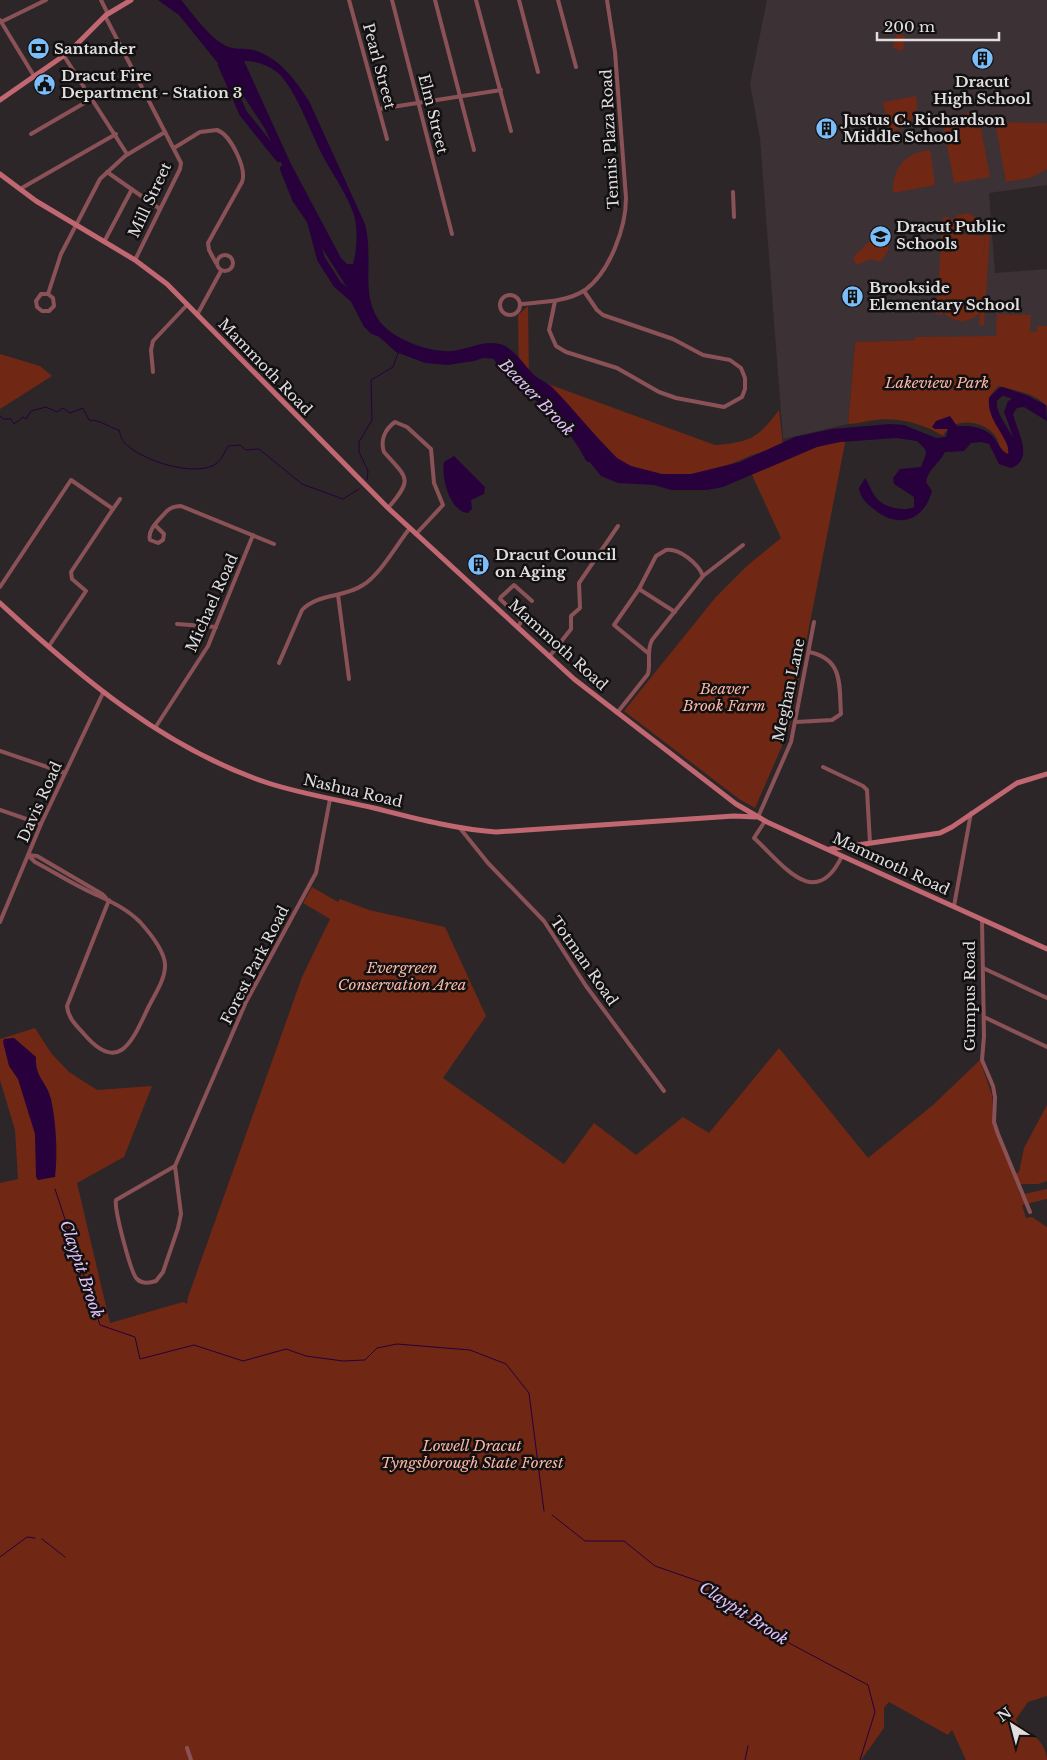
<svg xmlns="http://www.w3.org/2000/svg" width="1047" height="1760" viewBox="0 0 1047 1760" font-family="'Libre Baskerville',serif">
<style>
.built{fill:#3c3135}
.green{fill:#702714;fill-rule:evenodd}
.water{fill:#27003c;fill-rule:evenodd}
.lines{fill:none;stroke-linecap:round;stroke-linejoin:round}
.stream{stroke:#27003c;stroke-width:1}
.river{stroke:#27003c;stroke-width:8}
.minor{stroke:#8a5257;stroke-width:4}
.secondary{stroke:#c16771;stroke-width:5}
.labels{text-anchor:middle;stroke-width:5;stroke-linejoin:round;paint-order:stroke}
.poi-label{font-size:15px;font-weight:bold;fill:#e1dedf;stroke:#121011;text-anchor:start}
.street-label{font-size:15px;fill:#e1dedf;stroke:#121011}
.park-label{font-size:15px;font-style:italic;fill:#fab6a5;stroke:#121011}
.water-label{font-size:16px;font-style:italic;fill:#e2c2fa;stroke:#121011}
</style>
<rect width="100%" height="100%" fill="#2c2628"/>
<polygon class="built" points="767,0 1047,0 1047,185 989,193 995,273 1047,269 1047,331 991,337 855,342 848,424 783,439 760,138 750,84"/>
<g class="green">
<polygon points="896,34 905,36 903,51 893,48"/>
<path d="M 916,96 C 921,117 907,127 889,133 L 883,102 Z"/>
<polygon points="978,111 990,177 954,183 942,118"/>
<polygon points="995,122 1047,123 1047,169 1030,178 1006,182"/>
<path d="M 930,150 L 935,185 L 893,193 C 892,169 905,152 930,150 Z"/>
<path d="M 968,213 L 984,222 L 990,235 L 984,325 L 979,325 L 980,313 C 968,324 953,324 943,311 L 942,315 L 936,314 L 943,217 L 949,217 L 949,221 L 958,215 ZM 949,231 L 985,233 L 980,304 L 944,301 L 944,299 L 980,302 L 985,236 L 948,233 Z"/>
<polygon points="872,239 882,239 887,243 889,250 880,262 871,259 857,265 854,261 854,256"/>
<path d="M 528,306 L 529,377 L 715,445 C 750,442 758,438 779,410 L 783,446 L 752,455 L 701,477 L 659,479 L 605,466 L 572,421 L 519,376 L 518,315 Z"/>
<path d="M 997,314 L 1031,315 L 1030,332 L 1037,332 L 1037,326 L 1047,326 L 1047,407 C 1037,393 1015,391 999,386 C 973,408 1007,429 1009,453 L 1005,455 C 999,451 1000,443 996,437 C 985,420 952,416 943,436 C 924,424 898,417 875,420 C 866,421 857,424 848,424 L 855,342 L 914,340 L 915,337 L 996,336 Z"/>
<polygon points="0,354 40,366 52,376 0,409"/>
<polygon points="847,433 789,730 755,808 739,799 624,711 715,598 748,565 781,538 746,462"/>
<path d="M 312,887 L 338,902 L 340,899 L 369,910 L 445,927 L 486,1016 L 443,1078 L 564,1164 L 594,1123 L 636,1155 L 683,1117 L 709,1133 L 779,1048 L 868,1158 L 933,1105 L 980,1060 L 992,1095 L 993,1122 L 1014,1174 L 1019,1172 L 1024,1148 L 1047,1105 L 1047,1181 L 1038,1184 L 1017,1184 L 1020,1195 L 1047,1189 L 1047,1199 L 1022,1205 L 1026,1218 L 1032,1217 L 1047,1227 L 1047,1696 L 1028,1702 L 1016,1719 L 1019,1726 C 1032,1731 1047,1745 1047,1760 L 966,1760 L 952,1730 L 948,1735 L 889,1702 L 884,1708 L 884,1728 L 861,1760 L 0,1760 L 0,1183 L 18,1179 L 15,1130 L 0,1080 L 0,1039 L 35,1028 L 51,1053 L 69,1072 L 97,1090 L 152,1086 L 124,1157 L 77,1183 L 110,1323 L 183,1302 L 187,1304 L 188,1297 L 302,977 L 330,919 L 303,903 Z"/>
</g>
<g class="water">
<path d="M 158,0 L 181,0 C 193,14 207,35 224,45 C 232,50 244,48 254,50 C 280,58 295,80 309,101 L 365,224 C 377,270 349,317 409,342 C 421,348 440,352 453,351 C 469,349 489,338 505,346 C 516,352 525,366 534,375 C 540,380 548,383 553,388 C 575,411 595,436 617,458 L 631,466 L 662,474 L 691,474 L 740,462 L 795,437 L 832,429 L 890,424 L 904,425 L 936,438 L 946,437 L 948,429 L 935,429 L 932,427 L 936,421 L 950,416 L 957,426 C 969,426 979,426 989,433 C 998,439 1000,454 1012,455 C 1017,442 1009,425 1004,412 L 1008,401 L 1019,395 L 1032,398 L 1046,405 L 1047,421 L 1024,407 L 1017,408 L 1013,414 C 1017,431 1035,460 1011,468 L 999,464 L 989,444 L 981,442 L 971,443 L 964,451 L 945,452 C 939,464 928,469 926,482 L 932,491 C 924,521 898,529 875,510 C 867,504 860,498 859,488 L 865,478 C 869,484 872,493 877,499 C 884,507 904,512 914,507 L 914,497 L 894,484 L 893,478 L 900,469 L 921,467 L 926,454 L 925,449 L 917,441 L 896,438 L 840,442 L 817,447 L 723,487 L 707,490 L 671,490 L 654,485 L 618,483 L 601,476 L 589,461 L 578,435 L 500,359 L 483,358 L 474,361 L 448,365 L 425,363 L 396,352 L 376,334 L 324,251 L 265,129 L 241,92 L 179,15 ZM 244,61 C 256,60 274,67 282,77 C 299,97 311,134 324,158 C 334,177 347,194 354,215 C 358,227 357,252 353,264 L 347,264 L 341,258 L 291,164 Z"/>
<path d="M 454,456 L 485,487 L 484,494 L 471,500 L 472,509 L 468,513 C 450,512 441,478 444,462 Z"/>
<path d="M 14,1038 L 36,1057 C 35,1078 46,1080 51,1099 C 56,1123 58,1152 55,1177 L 38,1180 L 36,1177 L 35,1134 L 18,1079 L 9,1066 L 3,1042 L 4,1039 Z"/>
</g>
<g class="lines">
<g class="stream">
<path d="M 0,416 L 3,419 L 11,419 L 14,424 L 23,417 L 26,419 L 31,411 L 46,407 L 57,412 L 63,408 L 70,413 L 83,408 L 89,420 C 101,420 108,427 119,430 C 120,433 121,438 123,441 C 138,460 197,479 217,463 C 222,459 225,451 228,446 L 240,445 L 246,450 L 259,449 L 302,484 L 343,499 L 359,489"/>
<polyline points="367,480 368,471 359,452 359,442 372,420 371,380 393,367 398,353"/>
<polyline points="55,1189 100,1325 135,1337 140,1359 194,1345 243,1361 286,1349 306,1356 343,1361 365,1360 377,1348 397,1344 470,1350 506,1364 529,1393 544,1511"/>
<polyline points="552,1515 585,1541 624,1541 655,1566 707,1584 789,1643 868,1685 875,1712 860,1760"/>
<polyline points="42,1539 65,1557"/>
<polyline points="0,1557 27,1537 35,1538"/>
<polyline points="745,1760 748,1746"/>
</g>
<g class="river">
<polyline points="222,65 243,113 279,158"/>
<polyline points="284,169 296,199 311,221 321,259 337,284 354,299 367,324 373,330 383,334"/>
<path d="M 492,351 C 499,358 504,369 512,376 C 541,399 572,423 589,458"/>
<path d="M 1007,459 L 1011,458 C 1019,439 990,422 993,399 L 1002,391 L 1028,400"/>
</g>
<g class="minor">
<polyline points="101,0 108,14"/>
<polyline points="349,0 387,139"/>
<polyline points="392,0 452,234"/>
<polyline points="435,0 474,150"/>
<polyline points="476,0 511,131"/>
<polyline points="519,0 538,72"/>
<polyline points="558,0 576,67"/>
<polyline points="105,16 181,163 180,169 135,260"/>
<polyline points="0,20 34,76"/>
<polyline points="1,22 46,0"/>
<polyline points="64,56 127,154"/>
<polyline points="379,109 501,90"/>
<polyline points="31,134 93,98"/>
<path d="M 174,148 L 200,132 L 217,130 C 231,135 247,169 242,182 L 208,243 L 209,250 L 216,263"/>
<polyline points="107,172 160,209"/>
<polyline points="20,189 116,134"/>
<polyline points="733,192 734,217"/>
<polyline points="104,242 132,189"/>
<circle cx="225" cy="263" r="8"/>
<polyline points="48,294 41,294 36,301 37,307 42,311 49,311 54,306 53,298 48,294 61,254 100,179 125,156 165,132"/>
<circle cx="510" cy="305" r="10"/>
<polyline points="555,301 549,330 556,346 566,352 617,368 659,392 676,398 724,407 742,397 745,389 745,378 741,368 730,360 703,355 673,339 603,315 597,310 584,291"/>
<path d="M 521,304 C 542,302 567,302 585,290 C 610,272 626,227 626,198 L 615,52 L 607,0"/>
<polyline points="197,315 221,271"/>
<polyline points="153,372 151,350 153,341 187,305"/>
<path d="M 388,508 C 414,478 407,478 384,452 C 380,440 385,429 395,422 L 407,427 L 431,449 L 434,483 L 443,505 L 416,534"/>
<polyline points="113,509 120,499"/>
<path d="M 155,525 L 164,534 L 163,540 L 158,543 L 150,540 C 147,530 159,520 165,513 C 169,508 174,506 181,506 L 274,544"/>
<polyline points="0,587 71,480 113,509 71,572 72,579 86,591 49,646"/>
<polyline points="639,589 675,612"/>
<polyline points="338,595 349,679"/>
<polyline points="177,624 216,627"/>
<polyline points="518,627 522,620 500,599 501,597 514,585 532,601"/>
<path d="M 648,653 L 614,625 L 639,589 L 656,556 L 666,550 C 679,548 698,563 703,576"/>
<polyline points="549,657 571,629 571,616 580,608 579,583 618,526"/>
<path d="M 279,663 L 302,610 C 318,593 344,598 363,585 C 380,575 397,544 410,528"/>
<path d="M 617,713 L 648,674 C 651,662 646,652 652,640 L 703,576 L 743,545"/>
<path d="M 796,722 L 832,720 L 841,714 C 839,686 844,659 809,652"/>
<polyline points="155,728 208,646 253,535"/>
<polyline points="0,751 65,773"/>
<polyline points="823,767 863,786 867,790 870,843"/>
<polyline points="0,810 41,824"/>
<polyline points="758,817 791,742 814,622"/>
<path d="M 765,821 L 754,838 C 782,863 815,913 842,856"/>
<polyline points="459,827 488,863 544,921 586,986 664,1091"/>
<path d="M 28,855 L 35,862 C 56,873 77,887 99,896 C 114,903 128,910 140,922 C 149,932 164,950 165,964 C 166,978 155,994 149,1006 C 133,1039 120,1076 84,1034 C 76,1025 68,1018 67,1006 L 109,900"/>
<polyline points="28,855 37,856 102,894 106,898"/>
<polyline points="954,906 971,813"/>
<polyline points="982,920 984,1036 982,1060 993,1086 995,1097 994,1122 998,1134 1030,1212"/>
<polyline points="0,922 41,824 103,693"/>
<polyline points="983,968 1047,998"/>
<polyline points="984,1017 1047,1047"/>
<path d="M 175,1166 L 116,1200 C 114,1209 131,1274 137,1279 C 142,1284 150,1283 156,1281 L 163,1272 L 178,1228 L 181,1214 L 175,1166 L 246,1002 L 316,873 L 330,799"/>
<polyline points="187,1748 191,1760"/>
</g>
<g class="secondary">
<polyline points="0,100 69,52 106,15 131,0"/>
<polyline points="0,174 36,201 135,260 167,284 388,508 574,679 736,804 767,822 1047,949"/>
<path d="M 0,603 C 79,676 163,748 268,783 C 302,794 339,800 374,808 C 414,818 455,829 496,832 L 734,816 L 756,817"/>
<polyline points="830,849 940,833 952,827 1017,783 1047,774"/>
</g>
</g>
<defs>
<symbol id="bank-disc" viewBox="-11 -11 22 22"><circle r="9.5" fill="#7bbef9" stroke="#121011"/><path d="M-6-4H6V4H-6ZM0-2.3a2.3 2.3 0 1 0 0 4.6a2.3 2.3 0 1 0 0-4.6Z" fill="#111"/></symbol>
<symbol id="building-disc" viewBox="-11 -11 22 22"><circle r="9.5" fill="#7bbef9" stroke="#121011"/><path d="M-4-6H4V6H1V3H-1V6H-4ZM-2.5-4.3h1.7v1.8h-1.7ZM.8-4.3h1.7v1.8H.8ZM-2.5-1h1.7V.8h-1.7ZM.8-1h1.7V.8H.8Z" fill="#111"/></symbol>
<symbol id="civic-disc" viewBox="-11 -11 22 22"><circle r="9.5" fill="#7bbef9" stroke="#121011"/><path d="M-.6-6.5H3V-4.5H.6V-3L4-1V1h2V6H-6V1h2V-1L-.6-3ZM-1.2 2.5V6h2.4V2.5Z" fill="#111"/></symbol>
<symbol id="school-disc" viewBox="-11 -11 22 22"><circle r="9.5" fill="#7bbef9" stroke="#121011"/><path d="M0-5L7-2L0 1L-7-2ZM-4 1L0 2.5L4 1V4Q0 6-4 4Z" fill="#111"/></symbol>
</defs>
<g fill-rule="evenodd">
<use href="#bank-disc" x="26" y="36" width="25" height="25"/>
<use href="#building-disc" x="970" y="46" width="25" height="25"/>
<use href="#civic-disc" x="32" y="72" width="25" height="25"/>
<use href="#building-disc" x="814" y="116" width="25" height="25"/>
<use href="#school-disc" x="868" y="224" width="25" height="25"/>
<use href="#building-disc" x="840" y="284" width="25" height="25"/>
<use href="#building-disc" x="466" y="552" width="25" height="25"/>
</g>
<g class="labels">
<g class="poi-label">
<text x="54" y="54">Santander</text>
<text x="61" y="81">Dracut Fire<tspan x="61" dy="17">Department - Station 3</tspan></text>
<text x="982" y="87" text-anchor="middle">Dracut<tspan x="982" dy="17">High School</tspan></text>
<text x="843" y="125">Justus C. Richardson<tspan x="843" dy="17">Middle School</tspan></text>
<text x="896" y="232">Dracut Public<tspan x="896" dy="17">Schools</tspan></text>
<text x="869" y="293">Brookside<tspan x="869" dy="17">Elementary School</tspan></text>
<text x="495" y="560">Dracut Council<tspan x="495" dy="17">on Aging</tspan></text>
</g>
<g class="street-label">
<text transform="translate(379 66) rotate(75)" y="5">Pearl Street</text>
<text transform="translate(433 114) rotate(76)" y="5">Elm Street</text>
<text transform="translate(610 139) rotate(-93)" y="5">Tennis Plaza Road</text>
<text transform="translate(150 200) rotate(-65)" y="5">Mill Street</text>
<text transform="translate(265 367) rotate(46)" y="5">Mammoth Road</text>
<text transform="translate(212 603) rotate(-66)" y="5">Michael Road</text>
<text transform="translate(558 645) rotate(42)" y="5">Mammoth Road</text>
<text transform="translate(789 690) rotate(-78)" y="5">Meghan Lane</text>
<text transform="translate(353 791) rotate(13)" y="5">Nashua Road</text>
<text transform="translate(40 802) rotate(-66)" y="5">Davis Road</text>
<text transform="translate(891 864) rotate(25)" y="5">Mammoth Road</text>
<text transform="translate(584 961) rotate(55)" y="5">Totman Road</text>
<text transform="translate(255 965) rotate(-63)" y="5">Forest Park Road</text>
<text transform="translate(970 996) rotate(-90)" y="5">Gumpus Road</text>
</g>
<g class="park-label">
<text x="937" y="388">Lakeview Park</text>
<text x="724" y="694">Beaver<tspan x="724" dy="17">Brook Farm</tspan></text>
<text x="402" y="973">Evergreen<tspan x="402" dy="17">Conservation Area</tspan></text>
<text x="472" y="1451">Lowell Dracut<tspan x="472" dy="17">Tyngsborough State Forest</tspan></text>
</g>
<g class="water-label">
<text transform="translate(537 397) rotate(46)" y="6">Beaver Brook</text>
<text transform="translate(82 1269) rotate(71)" y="6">Claypit Brook</text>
<text transform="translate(744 1613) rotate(33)" y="6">Claypit Brook</text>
</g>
</g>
<g transform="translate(1012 1725) rotate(324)" stroke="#121011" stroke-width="4" paint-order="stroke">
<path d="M0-4L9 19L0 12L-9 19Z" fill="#e1dedf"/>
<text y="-8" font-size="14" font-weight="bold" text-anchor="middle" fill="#e1dedf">N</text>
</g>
<path d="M877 32v8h122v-8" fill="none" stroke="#e1dedf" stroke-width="2.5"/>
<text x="884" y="32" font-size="15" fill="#e1dedf" stroke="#121011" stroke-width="4" paint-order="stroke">200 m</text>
</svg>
